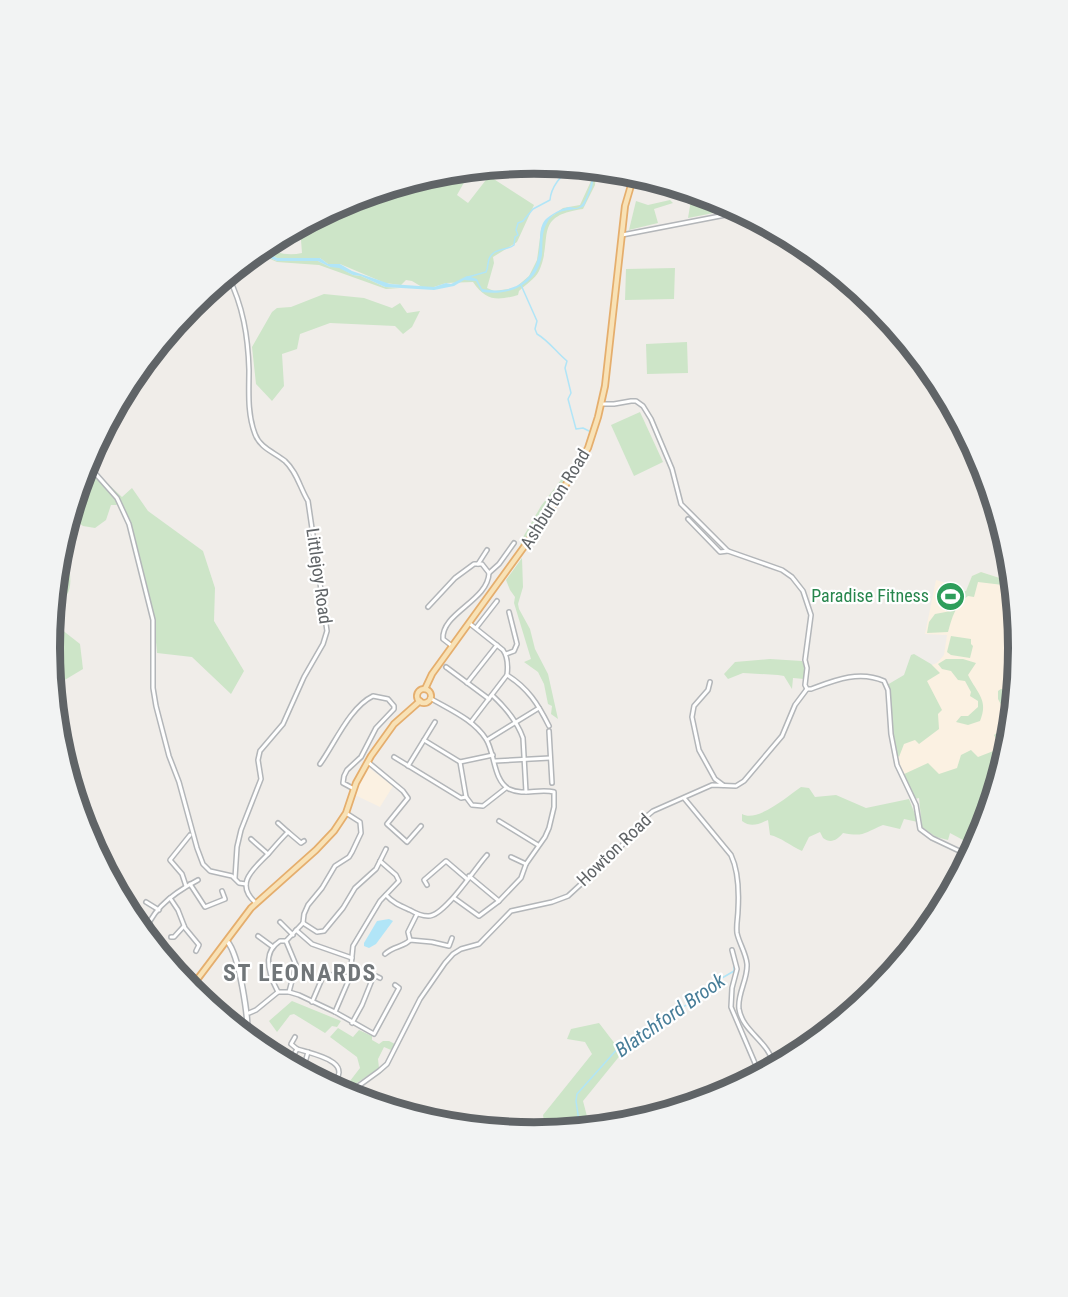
<svg xmlns="http://www.w3.org/2000/svg" width="1068" height="1297" viewBox="0 0 1068 1297" font-family="'Roboto Condensed',sans-serif">
<style>
.commercial{fill:#fbf1e2}
.green{fill:#cde5c8}
.water{fill:#b1e5f7}
.lines{fill:none;stroke-linecap:round;stroke-linejoin:round}
.stream{stroke:#b1e5f7;stroke-width:1.5}
.minor-casing{stroke:#b3b6b9;stroke-width:6}
.tertiary-casing{stroke:#b3b6b9;stroke-width:7}
.primary-casing{stroke:#e5ae6d;stroke-width:8}
.minor{stroke:#fff;stroke-width:3}
.tertiary{stroke:#fff;stroke-width:4}
.primary{stroke:#f8e2b6;stroke-width:4.5}
.labels{text-anchor:middle;stroke-width:4.5;stroke-linejoin:round;paint-order:stroke}
.street-label{font-size:18px;fill:#606467;stroke:#fff}
.leisure-label{font-size:18px;fill:#27864d;stroke:#fff;text-anchor:end}
.water-label{font-size:20px;font-style:italic;fill:#477d98;stroke:#fff}
.district-label{font-size:24px;font-weight:bold;letter-spacing:1.5px;fill:#717679;stroke:#fff}
.rim{fill:none;stroke:#606467;stroke-width:8}
</style>
<rect width="100%" height="100%" fill="#f0ede9"/>
<g class="commercial">
<polygon points="981,572 1012,582 1017,633 1012,646 1018,649 1009,743 915,799 902,775 893,734 910,673 937,663 944,655 947,635 925,634 936,580 960,587 962,591 966,591 972,576"/>
<polygon points="369,768 393,786 380,807 355,795 361,779"/>
</g>
<g class="green">
<path d="M 471,170 L 457,195 L 468,203 L 489,176 L 534,205 L 517,242 L 493,257 L 494,263 L 487,288 L 494,291 L 515,288 L 529,276 L 537,260 L 541,230 L 544,222 L 563,208 L 580,205 L 591,181 L 590,170 L 596,170 L 595,185 L 583,209 C 532,216 554,238 539,271 C 535,279 525,285 519,291 L 518,295 C 497,301 486,301 473,282 L 446,283 L 434,287 L 422,287 L 412,281 L 406,280 L 401,285 L 385,283 L 340,264 L 328,264 L 320,258 L 277,258 L 260,249 L 263,247 C 275,253 288,256 302,253 L 300,227 L 349,201 L 440,173 Z"/>
<polygon points="695,193 720,201 734,209 688,218 692,194"/>
<polygon points="670,200 673,203 654,209 658,223 629,230 636,201 648,205"/>
<polygon points="257,252 277,261 318,261 330,267 339,267 353,275 361,276 385,287 400,288 386,289 319,265 277,262 256,253"/>
<polygon points="675,268 674,299 625,300 626,269"/>
<polygon points="324,294 364,298 392,308 400,303 407,313 420,311 412,327 403,334 395,326 330,323 300,334 297,349 282,354 284,386 272,401 256,384 252,347 272,312 277,308 291,307"/>
<polygon points="687,342 688,373 647,374 646,344"/>
<polygon points="640,412 663,462 634,476 611,425"/>
<polygon points="577,459 551,505 519,549 522,539 541,506"/>
<path d="M 85,466 L 92,469 L 122,497 L 132,488 L 148,511 L 203,551 L 215,588 L 214,621 L 244,671 L 231,694 L 192,657 L 157,653 C 154,608 139,542 119,503 L 116,505 L 111,505 L 106,520 L 95,528 L 83,526 L 70,516 Z"/>
<path d="M 61,547 C 68,559 77,588 63,599 C 60,601 57,602 54,603 Z"/>
<polygon points="522,558 523,587 518,604 519,609 530,629 535,649 548,674 558,719 551,714 552,706 548,704 544,684 538,672 524,662 531,659 514,603 515,597 510,590 506,580"/>
<path d="M 981,572 L 1012,582 L 1013,589 L 1003,585 L 978,582 L 974,597 L 968,596 C 955,605 952,618 948,632 L 927,633 L 929,622 L 935,614 L 951,611 L 954,600 L 960,591 L 966,591 L 972,576 Z"/>
<polygon points="52,622 80,644 83,669 53,687 50,648"/>
<polygon points="951,636 971,639 971,644 973,646 970,658 951,655 947,652"/>
<path d="M 914,654 L 931,664 L 940,673 L 927,681 L 942,710 L 938,714 L 939,729 L 919,744 L 915,740 L 904,744 L 899,757 C 888,743 890,708 889,690 L 887,685 L 904,675 L 911,655 Z"/>
<polygon points="770,659 802,661 805,669 804,679 793,678 792,689 784,676 778,675 743,673 728,679 724,674 735,662"/>
<path d="M 946,659 L 963,659 L 976,663 L 968,675 C 977,693 989,700 980,721 L 968,725 L 956,722 L 961,716 L 968,716 L 978,707 L 978,701 L 970,696 L 971,692 L 965,681 L 958,680 L 951,671 L 942,669 L 938,664 Z"/>
<polygon points="1001,689 1005,690 1007,695 1014,694 1009,743 981,834 971,854 962,850 963,840 950,833 948,840 936,837 922,827 919,798 915,799 902,775 928,763 939,774 957,768 961,755 971,750 978,757 996,750 999,745 994,735 1005,727 1007,716 998,699 998,691"/>
<path d="M 801,787 L 809,788 L 815,797 L 836,795 L 866,808 L 909,799 L 918,822 L 904,819 L 900,829 L 883,825 C 864,833 864,837 843,833 C 837,840 831,844 823,838 L 820,832 L 809,837 L 802,851 C 791,846 780,837 770,835 L 768,820 C 759,824 751,828 742,821 L 742,814 C 757,823 788,796 801,787 Z"/>
<polygon points="292,1001 341,1021 337,1027 332,1026 325,1033 294,1014 290,1015 277,1032 269,1021"/>
<polygon points="599,1023 622,1053 583,1101 590,1128 546,1132 543,1115 592,1054 585,1042 567,1039 571,1029"/>
<polygon points="338,1028 353,1037 359,1030 372,1036 372,1040 379,1044 383,1041 389,1041 395,1044 391,1050 384,1047 378,1059 379,1068 348,1089 343,1086 350,1081 360,1068 357,1057 330,1037"/>
</g>
<g class="water">
<path d="M 592,170 L 595,171 L 592,188 L 584,206 C 573,213 556,206 547,223 C 541,233 543,244 542,255 C 537,286 508,296 482,292 L 476,281 L 464,280 L 454,286 L 434,290 L 385,287 L 361,276 L 353,275 L 339,268 L 330,267 L 318,261 L 277,261 L 257,252 L 260,249 L 277,258 L 320,258 L 328,264 L 340,264 L 352,271 L 390,284 L 434,287 L 446,283 L 451,284 L 467,276 L 477,279 L 482,289 C 511,295 535,282 539,252 C 541,241 538,229 545,220 C 550,215 562,208 569,207 C 573,207 575,209 579,207 C 586,204 594,178 592,170 Z"/>
<polygon points="389,919 393,921 376,944 369,948 364,946 364,943 377,921"/>
</g>
<g class="lines">
<g class="stream">
<path d="M 468,277 L 486,272 C 489,266 487,261 490,257 C 495,248 506,251 514,245 L 515,237 L 518,235 L 516,230 L 518,223 L 523,221 L 533,209 L 550,200 C 551,187 561,175 571,168"/>
<path d="M 521,285 L 537,321 L 535,329 L 537,334 C 549,341 556,352 567,361 L 565,368 L 571,393 L 568,399 L 576,429 L 583,428 L 589,431"/>
<polyline points="580,1128 576,1101 577,1094 620,1046 676,1010 691,1003 715,985 722,978 734,971 734,964"/>
</g>
<defs>
<g id="minor">
<polyline points="622,235 741,212"/>
<path d="M 228,276 C 243,306 248,336 249,370 C 249,391 247,413 255,434 C 260,448 274,452 285,461 C 297,472 300,488 308,501 L 327,631 L 323,644 L 304,677 L 283,724 L 260,751 L 258,760 L 261,779 L 241,830 L 237,847 L 235,878"/>
<polyline points="601,404 614,404 631,401 636,401 643,406 651,419 672,469 681,504 728,551 782,570 792,577 803,591 811,615 805,660 807,668 805,685 807,689"/>
<polyline points="85,468 94,472 117,498 129,524 153,620 153,688 156,706 169,756 179,782 197,848 203,864 210,871 232,876 239,883 246,884"/>
<polyline points="688,519 720,552 728,551"/>
<polyline points="478,564 487,550"/>
<polyline points="489,573 499,564 514,543"/>
<path d="M 428,607 L 455,578 L 474,564 L 482,564 L 489,573 C 488,601 441,613 443,639 L 452,646"/>
<path d="M 469,623 L 503,650 C 508,657 508,667 507,675 L 471,722"/>
<polyline points="476,628 497,601"/>
<polyline points="506,654 514,651 517,644 509,612"/>
<polyline points="446,667 489,699"/>
<path d="M 507,675 C 528,688 538,704 549,726"/>
<polyline points="710,682 708,690 694,706 692,717 699,750 715,779 723,785"/>
<polyline points="467,683 497,645"/>
<path d="M 492,695 C 505,707 517,721 523,738 L 526,792"/>
<path d="M 430,698 C 450,710 473,719 486,739 C 495,753 493,780 509,789 C 523,796 540,788 554,792 L 554,807 L 549,828 L 545,837 L 526,864 L 521,878 L 499,901 L 479,916 L 454,898"/>
<polyline points="549,731 552,783"/>
<polyline points="424,740 460,762 493,755"/>
<polyline points="487,740 539,708"/>
<polyline points="394,757 461,798 466,797"/>
<polyline points="495,761 550,758"/>
<polyline points="368,762 403,791 408,798 387,824 407,842 421,826"/>
<polyline points="460,762 466,797 472,805 483,806 506,788"/>
<path d="M 320,764 C 335,743 350,707 373,696 L 388,699 L 394,706 L 394,709 L 376,728 L 361,757 L 347,770 L 344,776 L 343,783 L 354,789"/>
<polyline points="408,766 435,722"/>
<path d="M 684,798 L 731,855 C 738,870 739,893 738,910 C 738,917 736,925 737,933 C 739,943 746,953 747,964 C 748,980 737,993 739,1009 C 743,1033 770,1041 774,1067"/>
<polyline points="499,821 538,845"/>
<polyline points="288,832 301,843 304,841"/>
<polyline points="251,839 268,854"/>
<polyline points="511,857 526,864"/>
<polyline points="469,876 499,901"/>
<polyline points="190,884 205,907 225,899 222,891"/>
<polyline points="427,885 424,880 446,861 467,879"/>
<polyline points="186,886 182,874 170,860 190,835"/>
<path d="M 386,895 C 393,903 401,906 410,910 C 415,913 422,916 428,916 C 444,917 475,868 487,855"/>
<polyline points="170,898 178,910 185,928 199,945 196,951"/>
<polyline points="146,902 159,910"/>
<path d="M 256,903 C 233,883 255,868 269,853 C 275,846 281,839 288,832 L 278,823"/>
<polyline points="280,922 293,935"/>
<polyline points="303,923 304,914 308,905 322,888 335,866 349,857 352,852 361,833 360,822 346,813"/>
<polyline points="303,923 317,932 324,931 343,908 355,888 376,869 386,849"/>
<polyline points="296,930 312,944 352,958"/>
<path d="M 145,935 C 150,909 177,891 198,880"/>
<polyline points="258,936 273,947"/>
<polyline points="171,937 174,937 184,926"/>
<polyline points="410,940 408,932 417,914"/>
<polyline points="286,941 296,965 289,992"/>
<polyline points="153,944 197,979"/>
<polyline points="732,950 737,969 732,988 731,1007 760,1075"/>
<path d="M 385,954 C 393,946 404,947 410,940 L 432,942 L 449,946 L 452,938"/>
<path d="M 278,992 C 269,975 261,953 280,941 L 286,941 L 303,923"/>
<polyline points="312,1002 324,974 350,977"/>
<polyline points="335,1012 350,977 353,946 380,901 399,881 396,875 380,861"/>
<polyline points="249,1013 256,1010 278,992 289,992 299,995 335,1012 374,1034 399,988 395,985"/>
<polyline points="352,1023 362,1005 372,980 376,976 380,978"/>
<polyline points="295,1037 291,1044 297,1049"/>
<path d="M 289,1064 L 297,1049 C 313,1054 358,1062 330,1086"/>
<polyline points="298,1069 304,1066 308,1052"/>
<path d="M 346,1095 L 379,1071 L 387,1064 L 420,999 L 445,963 L 453,954 L 461,949 L 479,944 L 511,911 L 552,902 L 568,896 L 618,850 L 647,816 L 653,811 L 712,785 L 736,786 L 744,781 L 782,736 L 795,705 L 807,689 L 811,689 C 835,680 859,670 884,681 L 888,690 L 891,734 L 897,765 L 916,805 L 920,829 L 932,838 L 970,856"/>
</g>
<path id="tertiary" d="M 227,941 C 240,956 248,1017 248,1037"/>
<g id="primary">
<polyline points="425,689 432,674 550,511 588,448 598,417 605,386 625,206 634,175"/>
<circle cx="424" cy="696" r="7"/>
<polyline points="190,989 251,908 316,850 334,831 346,813 356,783 371,756 394,724 420,701"/>
</g>
</defs>
<use href="#minor" class="minor-casing"/>
<use href="#tertiary" class="tertiary-casing"/>
<use href="#primary" class="primary-casing"/>
<use href="#minor" class="minor"/>
<use href="#tertiary" class="tertiary"/>
<use href="#primary" class="primary"/>
</g>
<defs>
<symbol id="stadium-disc" viewBox="-11 -11 22 22"><circle r="9.5" fill="#2e9e5b" stroke="#fff"/><path d="M0-5a6.5 5 0 1 0 0 10a6.5 5 0 1 0 0-10ZM-3.5-1.8h7v3.6h-7Z" fill="#fff"/></symbol>
</defs>
<g fill-rule="evenodd">
<use href="#stadium-disc" x="934" y="580" width="33" height="33"/>
</g>
<g class="labels">
<g class="street-label">
<text transform="translate(555 499) rotate(-58)" y="6">Ashburton Road</text>
<text transform="translate(319 576) rotate(82)" y="6">Littlejoy Road</text>
<text transform="translate(614 850) rotate(-44)" y="6">Howton Road</text>
</g>
<g class="leisure-label">
<text x="929" y="602">Paradise Fitness</text>
</g>
<g class="water-label">
<text transform="translate(670 1015) rotate(-35)" y="7">Blatchford Brook</text>
</g>
<g class="district-label">
<text x="300" y="981">ST LEONARDS</text>
</g>
</g>
<path d="M0 0H1068V1297H0ZM60 648a474 474 0 1 1 948 0a474 474 0 1 1-948 0Z" fill="#f2f3f3" fill-rule="evenodd"/>
<path class="rim" d="M60 648a474 474 0 1 1 948 0a474 474 0 1 1-948 0Z"/>
</svg>
